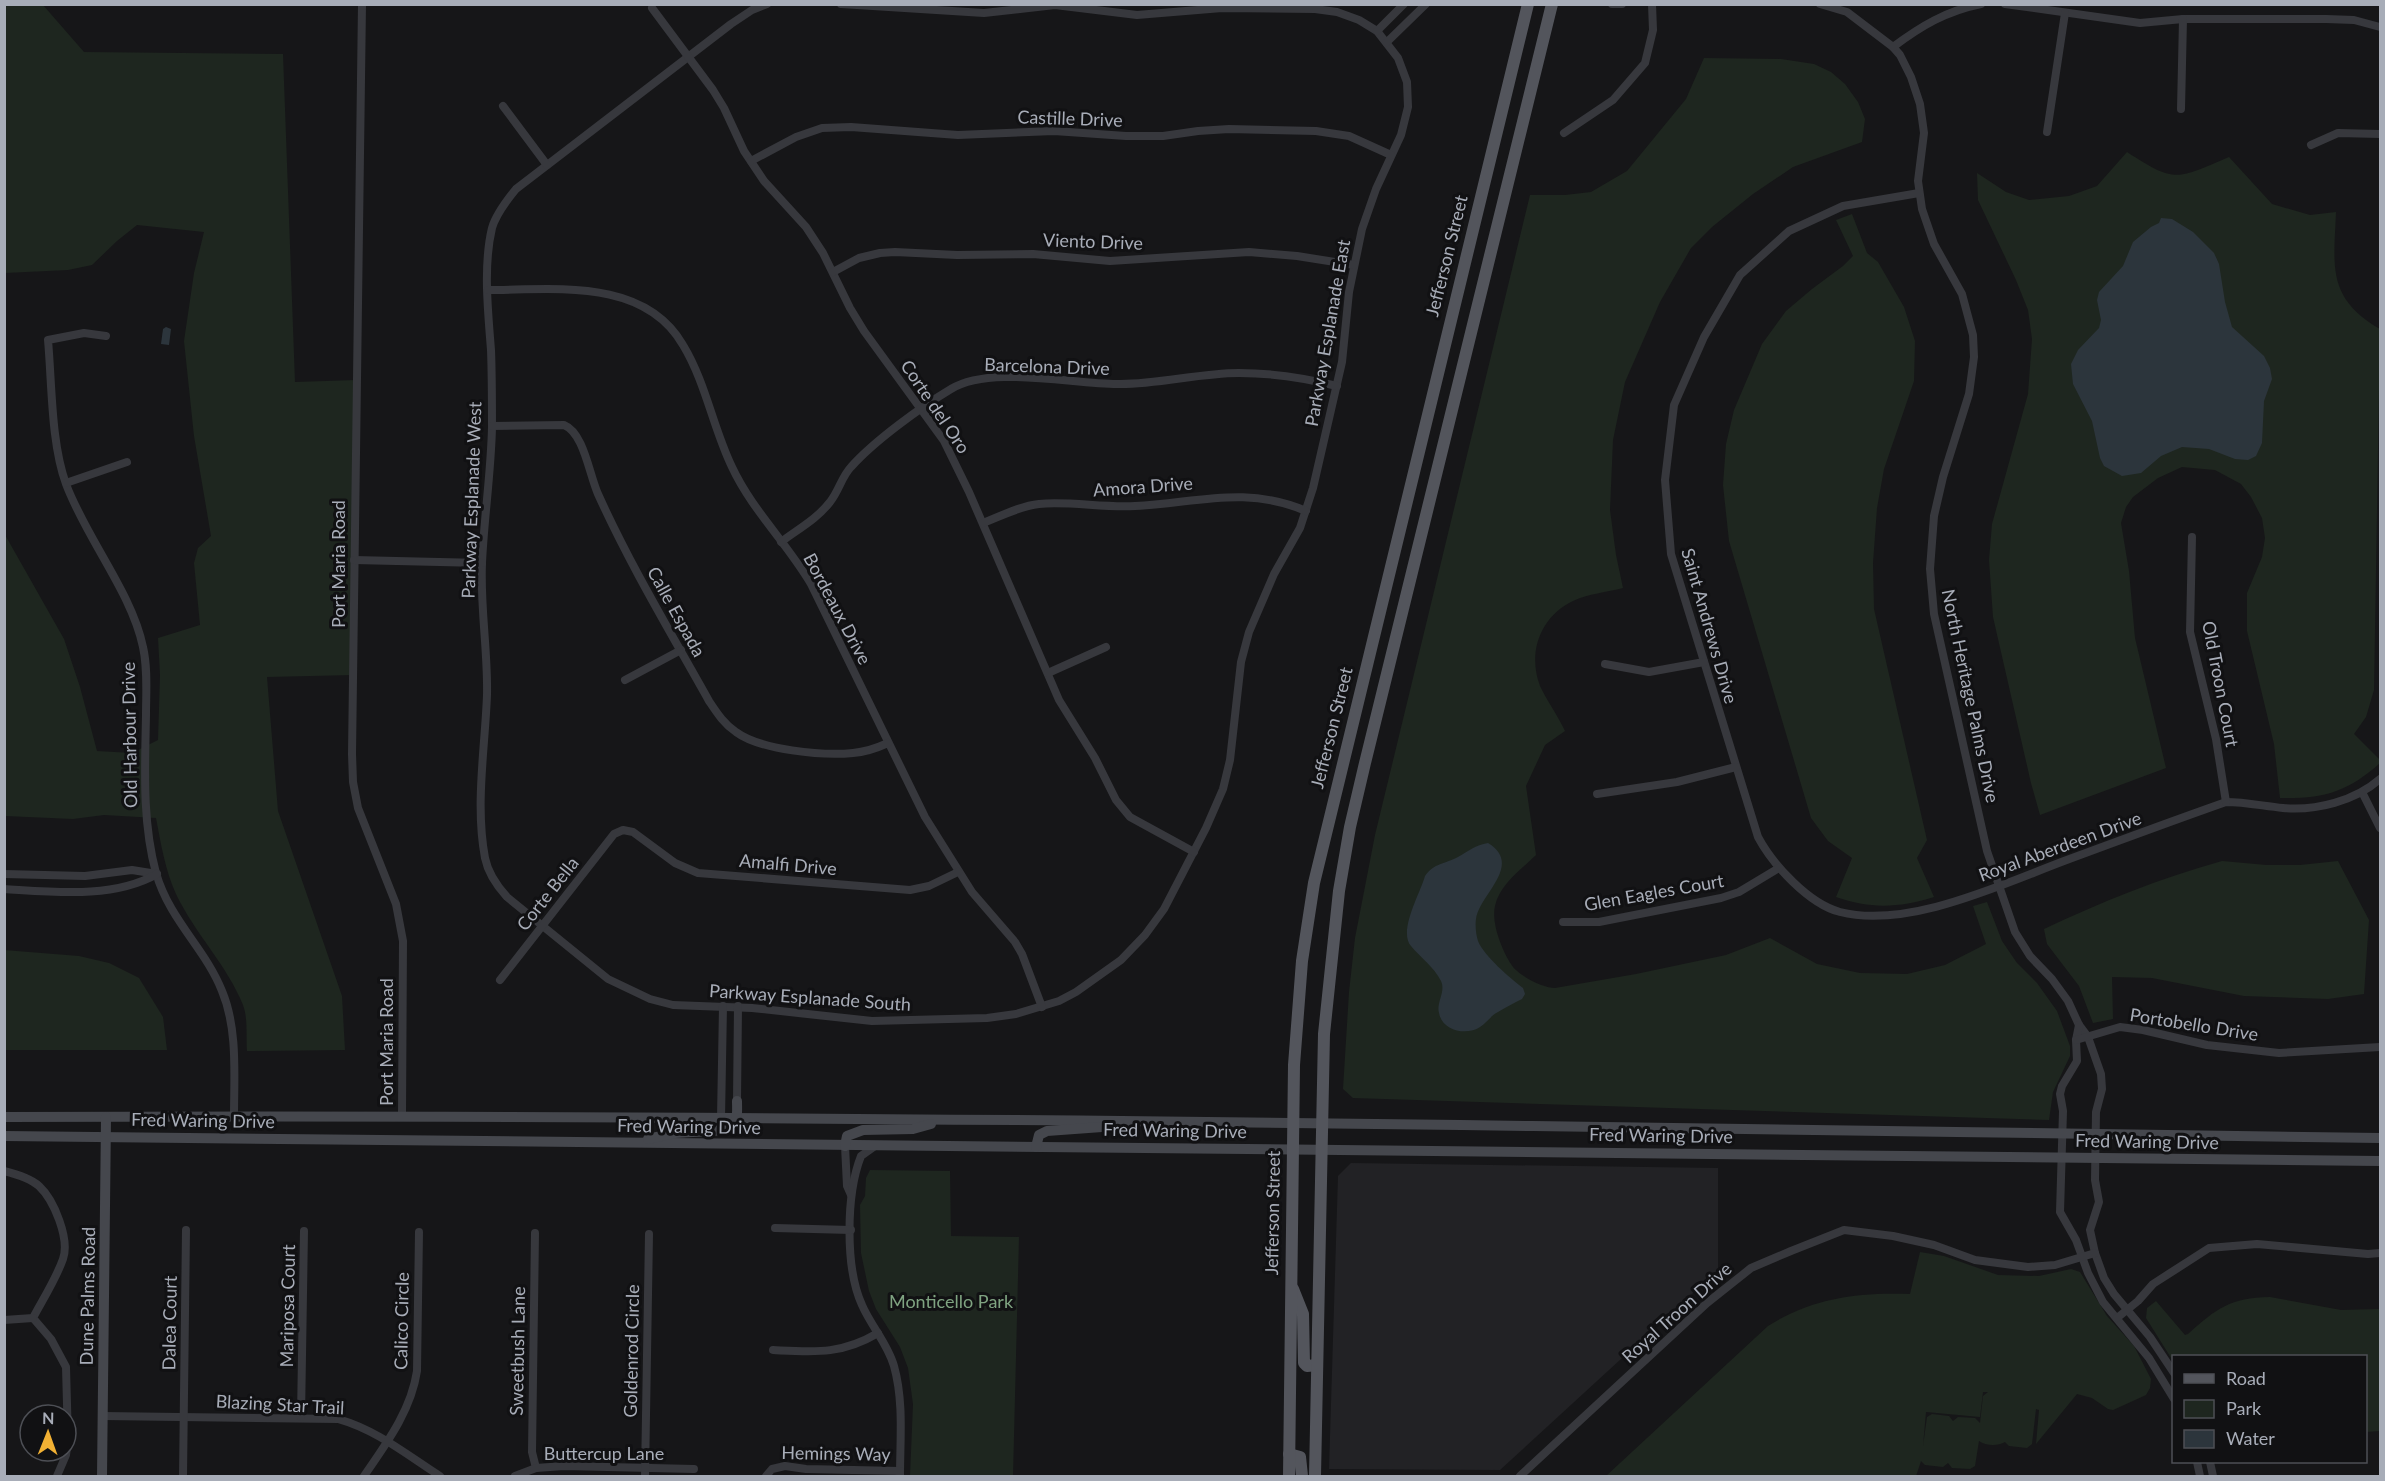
<svg xmlns="http://www.w3.org/2000/svg" width="2385" height="1481" viewBox="0 0 2385 1481" font-family="Lato,sans-serif">
<style>
.built{fill:#222225}
.green{fill:#1e261f;fill-rule:evenodd}
.water{fill:#2c353c}
.lines{fill:none;stroke-linecap:round;stroke-linejoin:round}
.street{stroke:#37383d;stroke-width:8}
.secondary{stroke:#45474d;stroke-width:10}
.primary{stroke:#53555c;stroke-width:12}
.labels{text-anchor:middle;stroke-width:6;stroke-linejoin:round;paint-order:stroke}
.street-label{font-size:18px;fill:#a8adb8;stroke:#111113}
.park-label{font-size:18px;fill:#7fa381;stroke:#111113}
</style>
<rect width="100%" height="100%" fill="#161618"/>
<polygon class="built" points="1351,1163 1718,1168 1718,1270 1500,1470 1329,1469 1338,1176"/>
<g class="green">
<path d="M 5,5 L 43,5 L 84,52 L 283,54 L 295,382 L 356,380 L 354,675 L 267,677 L 278,811 L 342,996 L 345,1050 L 247,1051 C 246,1037 248,1018 243,1005 C 227,965 195,934 176,894 C 165,870 161,844 156,818 L 104,815 L 73,819 L 5,816 L 4,533 L 64,639 L 80,687 L 97,751 L 132,753 L 158,740 L 160,675 L 158,638 L 200,625 L 194,563 L 198,548 L 211,536 L 194,436 L 184,341 L 194,273 L 204,232 L 137,225 L 117,241 L 92,265 L 68,270 L 5,273 Z"/>
<path d="M 1704,58 L 1781,59 L 1814,64 L 1831,72 L 1845,84 L 1858,102 L 1865,119 L 1862,142 L 1793,167 L 1753,194 L 1712,227 L 1691,248 L 1660,302 L 1625,382 L 1613,440 L 1610,510 L 1616,555 L 1623,588 C 1607,592 1588,594 1573,601 C 1541,616 1527,652 1540,686 C 1546,699 1558,716 1565,731 L 1545,745 L 1526,786 L 1536,855 C 1521,870 1500,884 1495,906 C 1491,923 1502,950 1511,964 C 1517,975 1543,988 1555,988 L 1636,974 L 1726,955 L 1770,938 L 1817,964 L 1860,973 L 1907,974 L 1945,965 L 1986,944 L 1973,906 L 1987,902 L 2002,941 L 2017,963 L 2037,983 L 2057,1011 L 2070,1046 L 2070,1056 L 2053,1092 L 2049,1120 L 1353,1098 L 1343,1089 L 1349,992 L 1355,938 L 1375,835 L 1530,195 L 1565,195 L 1591,192 L 1627,171 L 1686,99 Z"/>
<path d="M 2127,152 C 2176,184 2177,179 2229,157 L 2272,204 L 2310,215 L 2336,212 C 2334,265 2326,298 2380,329 L 2374,690 L 2366,717 L 2354,734 L 2380,760 L 2380,763 C 2348,792 2323,799 2280,798 L 2274,744 L 2247,631 L 2247,593 L 2262,557 L 2265,538 L 2262,518 L 2251,497 L 2241,484 L 2215,470 L 2182,467 L 2158,478 L 2133,497 L 2126,507 L 2121,523 L 2129,571 L 2135,638 L 2166,768 L 2040,815 L 2031,783 L 1993,617 L 1989,560 L 1992,524 L 2028,394 L 2032,339 L 2028,310 L 2016,280 L 1978,200 L 1977,173 L 2006,192 L 2029,200 L 2069,196 L 2097,186 Z"/>
<path d="M 1852,214 L 1867,253 L 1878,262 L 1904,307 L 1915,341 L 1914,381 L 1884,469 L 1877,508 L 1873,563 L 1874,609 L 1927,840 L 1917,858 L 1934,897 C 1899,908 1870,909 1836,897 L 1852,858 L 1828,841 L 1811,818 L 1729,541 L 1723,485 L 1726,444 L 1734,410 L 1762,344 L 1786,311 L 1812,289 L 1843,266 L 1853,256 L 1836,220 Z"/>
<path d="M 2222,861 L 2266,865 L 2300,865 L 2338,861 L 2369,920 L 2364,994 L 2328,999 L 2244,996 L 2152,978 L 2112,977 L 2113,1019 L 2093,1023 L 2079,986 L 2047,944 L 2044,929 C 2101,902 2161,878 2222,861 Z"/>
<polygon points="4,950 79,956 109,963 139,978 163,1017 167,1050 5,1050"/>
<polygon points="870,1170 950,1171 951,1236 1019,1237 1013,1476 910,1476 913,1404 908,1368 900,1347 876,1309 869,1291 861,1253 860,1205 865,1196 866,1178"/>
<path d="M 1920,1252 L 1944,1256 L 1998,1275 L 2039,1276 L 2071,1269 L 2080,1272 L 2107,1316 L 2134,1346 L 2151,1379 L 2150,1388 L 2146,1395 L 2113,1410 L 2108,1409 L 2092,1398 L 2077,1394 L 2036,1444 L 2039,1410 L 2036,1409 L 2032,1444 L 2027,1448 L 2009,1446 L 2005,1442 C 1998,1446 1986,1446 1979,1441 L 1975,1466 L 1970,1469 L 1952,1468 L 1948,1463 L 1943,1467 L 1925,1465 L 1921,1461 L 1916,1476 L 1606,1476 L 1768,1326 C 1812,1298 1858,1292 1910,1294 ZM 1983,1392 L 1988,1392 L 1983,1396 L 1980,1423 L 1975,1418 L 1958,1417 L 1953,1421 L 1949,1416 L 1932,1414 L 1927,1417 L 1923,1446 L 1926,1412 L 1980,1417 Z"/>
<path d="M 2270,1297 L 2341,1310 L 2380,1309 L 2380,1431 L 2366,1432 L 2366,1356 L 2174,1356 L 2173,1361 L 2146,1318 L 2147,1308 L 2156,1301 L 2185,1335 L 2188,1334 C 2217,1308 2230,1298 2270,1297 Z"/>
</g>
<g class="water">
<polygon points="2161,218 2172,219 2193,232 2214,253 2219,264 2225,302 2232,327 2264,356 2270,368 2272,379 2264,401 2262,443 2256,456 2248,460 2235,459 2209,449 2182,447 2161,456 2141,473 2122,476 2104,466 2100,458 2092,421 2073,384 2071,364 2078,350 2099,328 2101,320 2097,300 2099,292 2123,266 2133,242 2151,227 2159,223"/>
<polygon points="166,327 171,329 169,345 161,344 163,329"/>
<path d="M 1488,843 C 1524,865 1479,895 1476,919 C 1475,925 1476,935 1478,941 C 1484,956 1510,978 1523,988 L 1525,994 L 1522,999 C 1514,1003 1506,1007 1498,1012 C 1490,1016 1487,1023 1480,1027 C 1467,1036 1442,1031 1439,1013 C 1436,1002 1446,992 1441,981 C 1434,967 1421,958 1411,946 C 1398,931 1420,894 1425,876 C 1434,863 1445,864 1458,857 C 1469,851 1475,845 1488,843 Z"/>
</g>
<g class="lines">
<g class="street">
<polyline points="362,4 352,754 353,782 358,808 396,904 403,941 402,1115"/>
<path d="M 767,4 L 752,10 L 731,24 L 516,189 C 507,200 496,214 492,228 C 483,266 488,311 491,350 C 492,376 492,402 492,427 C 491,473 484,518 482,563 C 480,607 488,651 487,695 C 485,748 475,805 485,858 C 488,873 497,886 507,897 L 608,979 L 650,999 L 673,1005 L 752,1008 L 872,1021 L 987,1018 L 1016,1014 L 1059,1001 L 1076,992 L 1121,960 L 1145,935 L 1164,909 L 1206,828 L 1223,789 L 1230,760 L 1241,662 L 1249,632 L 1274,574 L 1300,528 L 1313,488 L 1342,362 L 1349,292 L 1362,229 L 1376,189 L 1401,135 L 1408,107 L 1407,82 L 1398,58 L 1377,31 L 1359,20 L 1337,12 L 1315,9 L 1222,8 L 1137,15 L 1055,5 L 984,13 L 841,4"/>
<polyline points="1612,4 1622,4"/>
<polyline points="1820,4 1847,12 1893,47 1900,55 1911,77 1920,104 1924,133 1918,181 1922,209 1934,244 1962,294 1973,335 1974,357 1969,394 1943,477 1934,516 1930,569 1934,614 1987,851 2015,932 2030,956 2052,979 2068,1001 2079,1025 2088,1037 2101,1074 2102,1089 2096,1112 2095,1180 2099,1202 2090,1230 2095,1253 2104,1278 2114,1294 2150,1337 2174,1373"/>
<polyline points="2005,4 2140,23 2183,19 2326,19 2354,20 2380,27"/>
<polyline points="652,8 713,90 724,108 744,151 764,181 806,227 823,253 850,308 864,331 944,441 969,492 1059,700 1095,758 1116,800 1130,817 1194,852"/>
<polyline points="1377,31 1404,4"/>
<polyline points="1387,42 1426,4"/>
<path d="M 1893,47 C 1921,26 1946,11 1981,4"/>
<polyline points="503,106 547,165"/>
<polyline points="2181,109 2183,19"/>
<polyline points="2047,132 2065,13"/>
<polyline points="1564,133 1613,100 1645,63 1653,30 1652,4"/>
<polyline points="2311,145 2338,133 2380,134"/>
<polyline points="751,161 796,137 822,128 851,127 958,135 1054,131 1126,136 1163,136 1198,131 1229,129 1316,131 1349,136 1391,155"/>
<path d="M 1919,193 L 1843,206 L 1789,231 L 1740,275 L 1704,337 L 1674,405 L 1665,480 L 1671,554 L 1758,837 C 1773,865 1809,904 1840,912 C 1908,929 2000,885 2064,861 C 2118,841 2172,821 2226,802 C 2245,802 2263,806 2283,808 C 2316,811 2355,801 2380,779"/>
<polyline points="833,272 859,258 880,253 895,252 957,255 1033,254 1110,261 1249,252 1297,256 1354,265"/>
<path d="M 488,290 C 553,290 644,277 683,345 C 706,383 713,428 732,467 C 752,510 787,543 811,584 L 925,817 L 972,892 L 1015,942 L 1022,954 L 1042,1007"/>
<path d="M 106,336 L 84,333 L 48,340 C 52,384 51,443 66,484 C 86,538 132,593 143,647 C 148,669 146,693 146,715 C 145,768 142,821 156,873 C 170,921 205,948 222,991 C 238,1029 234,1076 234,1116"/>
<path d="M 492,426 L 564,425 C 584,433 589,474 598,494 C 630,565 671,633 709,701 C 717,713 724,724 736,732 C 760,750 823,756 853,753 C 865,752 877,748 888,743"/>
<polyline points="66,483 127,462"/>
<path d="M 983,523 C 1001,516 1020,506 1039,504 C 1069,501 1104,508 1135,506 C 1197,503 1245,485 1306,511"/>
<polyline points="2192,537 2190,632 2216,739 2226,802"/>
<path d="M 781,542 C 798,529 817,519 830,502 C 839,491 842,476 851,467 C 874,441 921,407 951,389 C 989,365 1071,384 1117,384 C 1157,385 1198,373 1239,373 C 1272,373 1305,378 1337,386"/>
<polyline points="354,560 482,563"/>
<polyline points="1605,664 1649,672 1704,662"/>
<polyline points="1048,673 1106,647"/>
<polyline points="625,680 681,650"/>
<polyline points="2362,792 2380,828"/>
<polyline points="1597,794 1677,782 1736,767"/>
<polyline points="4,874 85,876 132,870 157,874"/>
<path d="M 4,889 C 54,892 113,899 157,874"/>
<polyline points="1563,922 1599,922 1721,898 1739,892 1779,868"/>
<polyline points="500,980 614,834 623,830 633,832 675,863 698,873 910,890 929,886 958,872"/>
<polyline points="2079,1025 2076,1040 2077,1061 2062,1086 2060,1094 2063,1111 2060,1212 2076,1240 2088,1273 2103,1302 2149,1358 2174,1399"/>
<polyline points="2076,1040 2120,1027 2143,1030 2207,1045 2279,1053 2380,1047"/>
<polyline points="737,1101 738,1006"/>
<polyline points="721,1118 723,1006"/>
<polyline points="845,1146 847,1186 851,1195"/>
<path d="M 875,1146 L 861,1156 C 846,1194 845,1268 862,1305 C 871,1326 888,1344 894,1366 C 904,1402 900,1440 900,1476"/>
<path d="M 4,1171 C 16,1174 30,1178 39,1186 C 54,1200 70,1239 63,1259 C 56,1279 43,1299 33,1318 L 51,1339 L 66,1367 L 68,1441 L 66,1455 L 57,1476"/>
<polyline points="775,1228 851,1230"/>
<polyline points="535,1233 532,1452 536,1468"/>
<polyline points="2117,1318 2138,1301 2153,1284 2209,1248 2257,1244 2368,1254 2380,1253"/>
<polyline points="4,1320 33,1318"/>
<path d="M 773,1350 C 814,1352 841,1355 878,1333"/>
<path d="M 103,1416 L 338,1419 C 377,1430 407,1455 440,1476"/>
<polyline points="301,1417 304,1231"/>
<polyline points="2197,1462 2200,1476"/>
<polyline points="2210,1462 2213,1476"/>
<polyline points="183,1476 186,1230"/>
<path d="M 364,1476 C 386,1444 411,1411 417,1371 L 419,1232"/>
<polyline points="515,1476 536,1468 564,1466 694,1469"/>
<polyline points="645,1476 649,1234"/>
<polyline points="766,1476 772,1469 785,1466 806,1469 900,1471"/>
<polyline points="1520,1476 1707,1303 1751,1268 1791,1251 1844,1230 1893,1236 1934,1245 1975,1260 2028,1267 2055,1265 2095,1253"/>
</g>
<g class="secondary">
<path d="M 4,1117 C 514,1115 1023,1119 1533,1126 C 1815,1129 2098,1135 2380,1138"/>
<polyline points="4,1136 2380,1161"/>
<path d="M 648,1139 L 675,1133 L 728,1130 C 739,1123 737,1112 737,1101"/>
<polyline points="845,1146 847,1136 863,1130 913,1129 931,1124"/>
<polyline points="1036,1147 1039,1135 1047,1131 1102,1127"/>
<polyline points="102,1476 106,1117"/>
</g>
<g class="primary">
<polyline points="1293,1289 1303,1314 1304,1363 1307,1366 1317,1365"/>
<polyline points="1289,1454 1300,1457 1302,1476"/>
<polyline points="1289,1476 1294,1065 1302,961 1314,883 1528,4"/>
<polyline points="1315,1476 1324,1034 1339,891 1350,827 1365,763 1552,4"/>
</g>
</g>
<g class="labels">
<g class="street-label">
<text transform="translate(1070 119) rotate(2)" y="6">Castille Drive</text>
<text transform="translate(1093 242) rotate(2)" y="6">Viento Drive</text>
<text transform="translate(1447 256) rotate(-76)" y="6">Jefferson Street</text>
<text transform="translate(1328 333) rotate(-80)" y="6">Parkway Esplanade East</text>
<text transform="translate(1047 367) rotate(2)" y="6">Barcelona Drive</text>
<text transform="translate(935 407) rotate(56)" y="6">Corte del Oro</text>
<text transform="translate(1143 487) rotate(-4)" y="6">Amora Drive</text>
<text transform="translate(472 500) rotate(-88)" y="6">Parkway Esplanade West</text>
<text transform="translate(339 564) rotate(-90)" y="6">Port Maria Road</text>
<text transform="translate(837 609) rotate(62)" y="6">Bordeaux Drive</text>
<text transform="translate(676 612) rotate(61)" y="6">Calle Espada</text>
<text transform="translate(1709 626) rotate(74)" y="6">Saint Andrews Drive</text>
<text transform="translate(2220 684) rotate(79)" y="6">Old Troon Court</text>
<text transform="translate(1970 696) rotate(78)" y="6">North Heritage Palms Drive</text>
<text transform="translate(1332 728) rotate(-76)" y="6">Jefferson Street</text>
<text transform="translate(130 735) rotate(-91)" y="6">Old Harbour Drive</text>
<text transform="translate(2060 847) rotate(-20)" y="6">Royal Aberdeen Drive</text>
<text transform="translate(788 865) rotate(5)" y="6">Amalfi Drive</text>
<text transform="translate(1654 893) rotate(-10)" y="6">Glen Eagles Court</text>
<text transform="translate(548 894) rotate(-52)" y="6">Corte Bella</text>
<text transform="translate(810 998) rotate(4)" y="6">Parkway Esplanade South</text>
<text transform="translate(2194 1025) rotate(9)" y="6">Portobello Drive</text>
<text transform="translate(387 1042) rotate(-90)" y="6">Port Maria Road</text>
<text transform="translate(203 1121) rotate(1)" y="6">Fred Waring Drive</text>
<text transform="translate(689 1127) rotate(1)" y="6">Fred Waring Drive</text>
<text transform="translate(1175 1131) rotate(1)" y="6">Fred Waring Drive</text>
<text transform="translate(1661 1136) rotate(1)" y="6">Fred Waring Drive</text>
<text transform="translate(2147 1142) rotate(1)" y="6">Fred Waring Drive</text>
<text transform="translate(1273 1213) rotate(-89)" y="6">Jefferson Street</text>
<text transform="translate(88 1296) rotate(-89)" y="6">Dune Palms Road</text>
<text transform="translate(288 1306) rotate(-89)" y="6">Mariposa Court</text>
<text transform="translate(1677 1313) rotate(-42)" y="6">Royal Troon Drive</text>
<text transform="translate(402 1321) rotate(-89)" y="6">Calico Circle</text>
<text transform="translate(170 1323) rotate(-89)" y="6">Dalea Court</text>
<text transform="translate(518 1351) rotate(-89)" y="6">Sweetbush Lane</text>
<text transform="translate(632 1351) rotate(-89)" y="6">Goldenrod Circle</text>
<text transform="translate(280 1405) rotate(3)" y="6">Blazing Star Trail</text>
<text x="604" y="1460">Buttercup Lane</text>
<text transform="translate(836 1454) rotate(1)" y="6">Hemings Way</text>
</g>
<g class="park-label">
<text x="951" y="1308">Monticello Park</text>
</g>
</g>
<rect width="2385" height="1481" fill="none" stroke="#a8adb8" stroke-width="12"/>
<rect x="2172" y="1355" width="195" height="108" fill="#111113" stroke="#4d4f55" stroke-width="1.5"/>
<rect x="2184" y="1374" width="30" height="9" fill="#53555c" stroke="#4d4f55" stroke-width="1.5"/>
<text x="2226" y="1385" font-size="18" fill="#a8adb8">Road</text>
<rect x="2184" y="1400" width="30" height="18" fill="#1e261f" stroke="#4d4f55" stroke-width="1.5"/>
<text x="2226" y="1415" font-size="18" fill="#a8adb8">Park</text>
<rect x="2184" y="1430" width="30" height="18" fill="#2c353c" stroke="#4d4f55" stroke-width="1.5"/>
<text x="2226" y="1445" font-size="18" fill="#a8adb8">Water</text>
<g transform="translate(48 1433) rotate(1)"><circle r="28" fill="#111113" stroke="#4d4f55" stroke-width="1.5"/>
<path d="M0-4.5L10 22L0 15L-10 22Z" fill="#f2b134"/>
<text y="-9" font-size="16" font-weight="bold" text-anchor="middle" fill="#a8adb8">N</text>
</g>
</svg>
